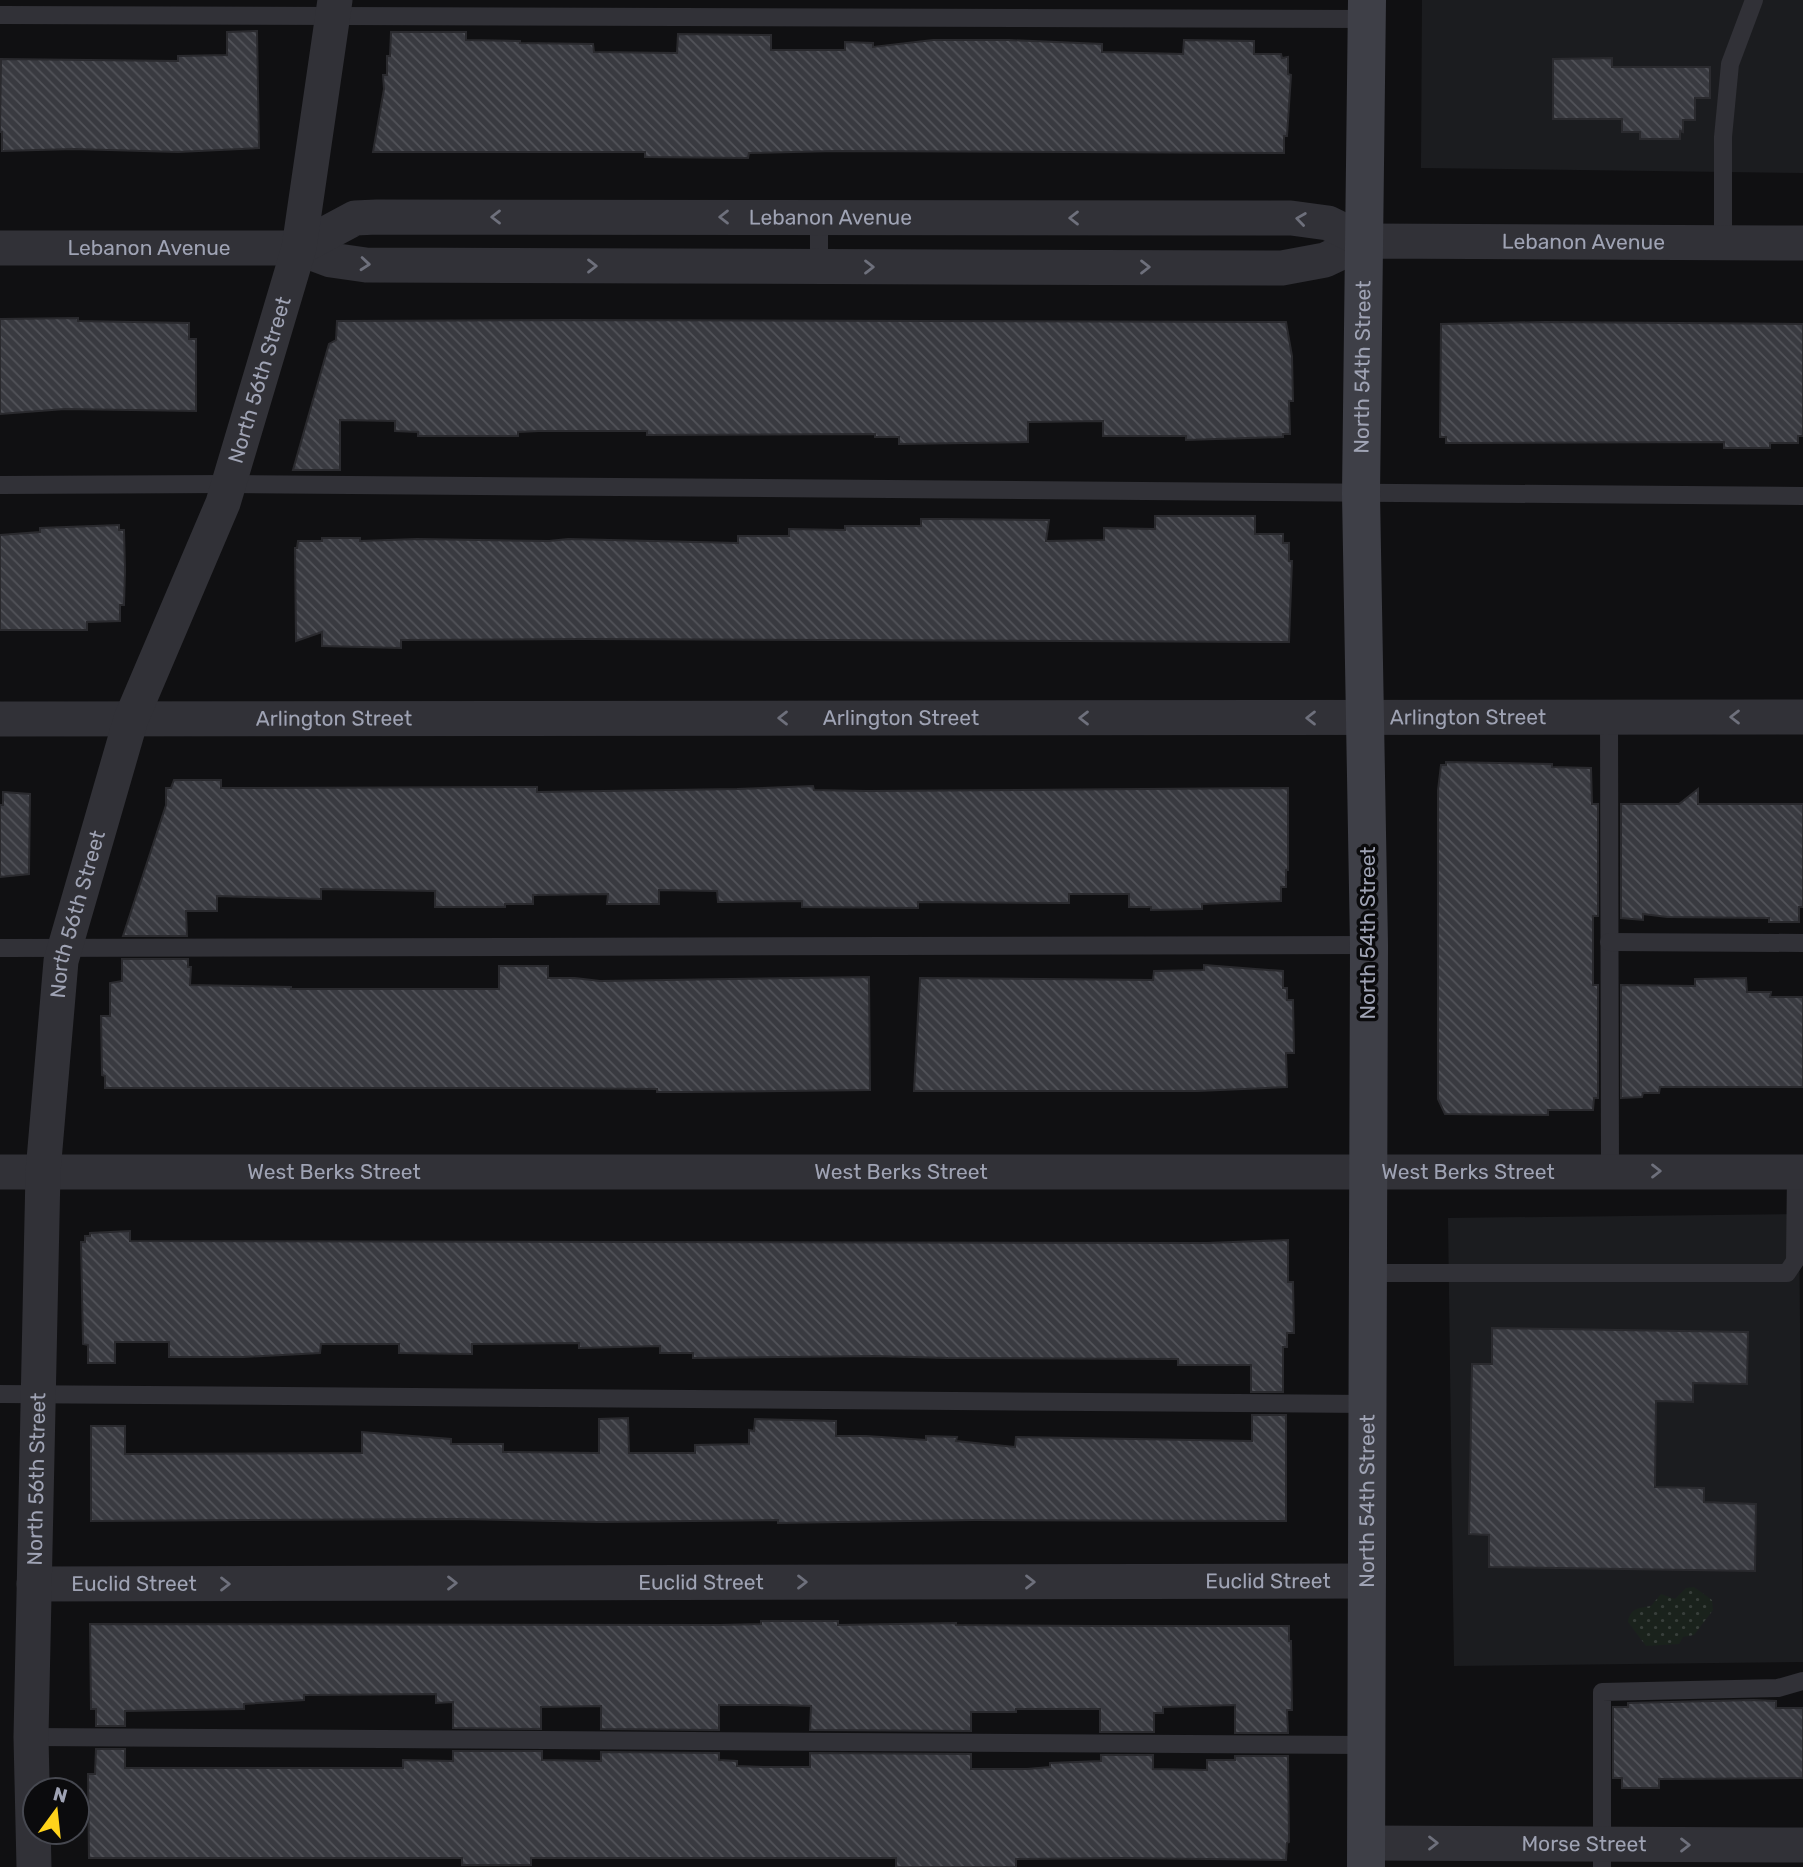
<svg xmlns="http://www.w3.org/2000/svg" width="1803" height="1867" viewBox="0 0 1803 1867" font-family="Rubik,sans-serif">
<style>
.built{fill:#1b1c1f}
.grass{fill:url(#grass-dots)}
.building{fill:url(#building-back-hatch);stroke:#2a2a2e;stroke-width:2}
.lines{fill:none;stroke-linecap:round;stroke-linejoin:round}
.lane{stroke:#313137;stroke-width:18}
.street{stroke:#313137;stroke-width:35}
.secondary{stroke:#3e3f47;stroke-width:38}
.oneway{stroke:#6e707c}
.labels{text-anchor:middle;stroke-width:7;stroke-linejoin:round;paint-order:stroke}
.street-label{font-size:21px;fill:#9fa3b4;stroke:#0b0b0d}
</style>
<defs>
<pattern id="grass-dots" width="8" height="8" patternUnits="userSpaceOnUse" patternTransform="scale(1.75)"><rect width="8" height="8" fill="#1a221c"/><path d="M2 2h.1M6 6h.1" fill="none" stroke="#383f3b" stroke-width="1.8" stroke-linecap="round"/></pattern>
<pattern id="building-back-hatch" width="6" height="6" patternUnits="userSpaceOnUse" patternTransform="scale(1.75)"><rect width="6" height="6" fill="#393a40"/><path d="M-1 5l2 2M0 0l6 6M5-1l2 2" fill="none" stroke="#525359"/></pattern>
</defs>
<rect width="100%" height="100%" fill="#101012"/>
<g class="built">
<polygon points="1422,0 1803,0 1803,173 1421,168"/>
<polygon points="1799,1214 1803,1662 1454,1666 1448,1218"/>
</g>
<path class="grass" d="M 1694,1587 L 1712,1600 L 1713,1610 L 1694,1635 L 1683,1637 L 1679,1644 L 1646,1646 L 1628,1622 C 1630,1608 1639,1608 1651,1606 L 1661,1594 L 1675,1599 L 1686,1588 Z"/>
<g class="building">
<polygon points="257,31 259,148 178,152 74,149 2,151 2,132 0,132 1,59 178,61 178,56 227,55 227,32"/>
<polygon points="391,32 466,32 466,40 520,41 520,43 593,44 594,52 677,53 678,34 771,35 771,50 845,50 845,42 873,43 873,47 933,40 1009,40 1102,44 1102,52 1183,54 1184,40 1254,41 1254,54 1281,54 1282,58 1288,57 1288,74 1291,75 1287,136 1284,136 1284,153 836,151 749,153 748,158 645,157 645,152 373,152 384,89 383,75 387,75 387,56 390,56"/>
<polygon points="1612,58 1612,67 1710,67 1710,98 1695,98 1695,120 1683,120 1683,132 1680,131 1680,139 1640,139 1640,132 1622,132 1622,119 1553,119 1553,59"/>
<polygon points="78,318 78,321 189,323 189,339 196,339 196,411 65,409 0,414 0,319"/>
<polygon points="567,320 1286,322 1292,356 1293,401 1289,401 1290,434 1283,434 1283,437 1186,440 1186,436 1103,436 1103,421 1028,422 1028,442 899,444 899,437 875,437 875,434 647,435 647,431 539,431 518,432 518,436 418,436 418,432 395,431 395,421 340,420 340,470 293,470 329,344 336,340 337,321"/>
<polygon points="1545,322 1803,324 1803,436 1798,436 1798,443 1770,443 1770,448 1724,448 1724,442 1446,443 1446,437 1440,437 1441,324"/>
<polygon points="1155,516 1255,516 1255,534 1283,534 1283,543 1289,543 1289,561 1292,561 1289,642 581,639 401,640 401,648 322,646 322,632 296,641 295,548 297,548 298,541 322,541 322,538 360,538 360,541 417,539 549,541 568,539 738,543 738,536 789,536 789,529 845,530 845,526 921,526 921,519 945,519 1049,520 1046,541 1104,540 1104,528 1155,529"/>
<polygon points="119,525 119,530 124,530 125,570 124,605 120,605 120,621 87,622 87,630 0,630 0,535 40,532 40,528"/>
<polygon points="1446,762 1552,764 1552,767 1591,768 1592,804 1598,804 1598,916 1593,916 1593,985 1598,985 1598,1098 1594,1098 1593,1110 1548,1110 1548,1115 1445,1114 1438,1099 1438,790 1441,765 1446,765"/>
<polygon points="174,780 221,780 221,788 537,787 537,792 737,789 813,786 814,790 867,791 1288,788 1288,870 1286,870 1286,887 1281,887 1281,901 1202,904 1202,909 1151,910 1151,907 1129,907 1129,894 1069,894 1069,903 918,902 918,908 802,907 802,901 718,902 717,891 659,890 659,904 607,904 608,894 533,895 533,904 505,904 505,907 435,907 435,891 321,889 321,899 217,896 217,911 186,911 187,936 123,936 166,805 166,788 171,788"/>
<polygon points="1698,789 1698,804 1803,804 1803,907 1799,907 1799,922 1769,922 1769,918 1667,917 1643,914 1643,920 1621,918 1621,804 1679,804"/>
<polygon points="3,792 30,794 29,874 0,877 0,805 3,805"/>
<polygon points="122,959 188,959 188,967 191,967 190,985 291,987 291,989 499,989 499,966 548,966 548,978 575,978 600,981 869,977 870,1090 684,1092 657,1092 657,1089 554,1088 105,1088 105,1076 102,1075 101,1016 110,1016 110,983 122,981"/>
<polygon points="1204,965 1283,971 1283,988 1287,988 1287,1000 1293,1000 1294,1053 1286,1053 1287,1087 1198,1091 914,1091 920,978 1153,980 1154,971 1204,970"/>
<polygon points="1746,978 1747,992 1771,992 1770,997 1803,997 1803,1087 1660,1087 1659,1093 1643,1093 1642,1097 1621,1098 1621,985 1695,986 1695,979"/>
<polygon points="130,1231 130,1241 1207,1243 1288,1240 1288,1282 1293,1282 1294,1333 1287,1333 1287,1347 1283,1347 1283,1392 1251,1392 1251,1365 1178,1365 1178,1359 948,1358 875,1356 693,1358 693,1353 660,1353 660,1346 579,1348 579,1343 472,1344 472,1354 399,1353 399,1344 321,1344 320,1353 244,1357 169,1357 169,1342 115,1342 115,1363 88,1363 88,1345 83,1344 81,1242 85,1242 85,1236 90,1236 90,1233"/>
<polygon points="1492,1328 1748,1332 1747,1384 1693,1383 1693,1402 1656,1401 1655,1487 1704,1488 1704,1502 1756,1504 1755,1571 1489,1567 1489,1535 1469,1534 1472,1364 1492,1364"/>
<polygon points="1252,1415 1286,1415 1286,1521 974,1520 778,1523 778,1520 600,1522 460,1519 91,1521 91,1426 125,1426 125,1454 362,1453 362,1432 451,1439 451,1444 503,1444 503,1452 599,1453 599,1419 628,1418 629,1453 695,1453 695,1445 749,1444 749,1430 754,1431 755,1419 836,1421 836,1436 866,1436 926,1440 926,1436 957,1437 956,1441 1015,1447 1016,1437 1252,1441"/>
<polygon points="761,1621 838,1621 838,1625 956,1623 956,1625 1097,1626 1289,1626 1289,1641 1291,1641 1292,1710 1287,1710 1288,1733 1235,1733 1235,1705 1163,1707 1163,1713 1154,1713 1154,1732 1100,1732 1100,1709 1016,1709 1016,1712 971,1712 971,1731 810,1730 811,1706 782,1705 719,1705 719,1730 601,1729 601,1706 541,1707 541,1729 453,1728 453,1702 436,1703 436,1694 304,1695 304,1700 244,1704 244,1709 125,1711 125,1726 96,1726 96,1709 91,1709 90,1624 719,1625 761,1624"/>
<polygon points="1753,1700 1776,1701 1776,1708 1803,1708 1803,1778 1659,1779 1659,1788 1622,1788 1622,1778 1613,1778 1613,1707 1628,1707 1628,1703"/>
<polygon points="96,1749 125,1749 125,1768 403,1768 403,1760 453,1761 453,1751 542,1751 542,1760 601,1761 601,1752 719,1753 719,1760 737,1761 737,1766 765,1767 810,1767 810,1753 971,1754 971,1769 1027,1769 1050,1767 1050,1763 1101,1761 1101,1755 1153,1755 1153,1769 1207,1770 1207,1760 1235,1760 1235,1756 1288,1756 1289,1842 1287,1843 1286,1860 1123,1858 1016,1859 1016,1867 896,1867 896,1858 531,1858 531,1865 462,1865 462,1858 89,1858 88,1774 95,1774"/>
</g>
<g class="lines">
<g class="lane">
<polyline points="0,15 1367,19"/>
<polyline points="819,217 819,267"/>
<polyline points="1723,243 1723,137 1730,64 1754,0"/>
<polyline points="0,485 228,484 1803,496"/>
<polyline points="1609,718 1610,1171"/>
<polyline points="1609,942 1803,943"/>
<polyline points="0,948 1369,945"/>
<polyline points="1367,1273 1787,1273 1795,1261 1796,1172"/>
<polyline points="0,1394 1368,1404"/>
<polyline points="31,1737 1366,1745"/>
<polyline points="1602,1867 1602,1692 1778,1688 1803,1681"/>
</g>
<g class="street">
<path id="s1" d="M 0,248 L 299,248 L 331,260 L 366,265 L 1282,268 L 1325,260 L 1365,241 L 1803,243"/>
<path id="s2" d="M 299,248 L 355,218 L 377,217 L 1291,218 L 1328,223 L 1365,241"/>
<path id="s3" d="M 0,719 L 1803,717"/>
<path id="s4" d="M 0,1172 L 1803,1172"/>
<path id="s5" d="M 34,1584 L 1368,1581"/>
<path id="s6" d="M 1365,1843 L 1803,1845"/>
<path id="s7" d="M 34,1867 L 31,1737 L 43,1172 L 61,961 L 131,719 L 223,503 L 299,248 L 335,0"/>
</g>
<path class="secondary" id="s8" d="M 1366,1867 L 1369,945 L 1361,494 L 1367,0"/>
</g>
<defs><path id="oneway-chevron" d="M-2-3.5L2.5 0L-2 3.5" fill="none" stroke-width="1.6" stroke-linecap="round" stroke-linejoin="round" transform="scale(1.75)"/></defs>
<g class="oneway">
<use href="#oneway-chevron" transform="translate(496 217) rotate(-180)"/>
<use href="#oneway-chevron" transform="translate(724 217) rotate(-180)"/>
<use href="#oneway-chevron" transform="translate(1074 218) rotate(-180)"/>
<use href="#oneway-chevron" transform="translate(1301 219) rotate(-172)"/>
<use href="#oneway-chevron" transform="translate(365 264) rotate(5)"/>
<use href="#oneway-chevron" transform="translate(592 266)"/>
<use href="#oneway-chevron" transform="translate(869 267)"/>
<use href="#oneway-chevron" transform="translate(1145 267)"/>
<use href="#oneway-chevron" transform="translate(1735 717) rotate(180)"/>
<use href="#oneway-chevron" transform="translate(783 718) rotate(180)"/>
<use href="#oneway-chevron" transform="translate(1084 718) rotate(180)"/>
<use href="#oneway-chevron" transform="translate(1311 718) rotate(180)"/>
<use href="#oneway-chevron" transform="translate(1656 1171)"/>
<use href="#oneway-chevron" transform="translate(802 1582)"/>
<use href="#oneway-chevron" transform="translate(1030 1582)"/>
<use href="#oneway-chevron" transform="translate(452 1583)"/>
<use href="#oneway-chevron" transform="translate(225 1584)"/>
<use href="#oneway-chevron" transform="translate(1433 1843)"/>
<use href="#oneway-chevron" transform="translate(1685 1845)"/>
</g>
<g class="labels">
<g class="street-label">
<text dy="7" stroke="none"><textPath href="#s2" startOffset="539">Lebanon Avenue</textPath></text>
<text dy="7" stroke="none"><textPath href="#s1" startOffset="1591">Lebanon Avenue</textPath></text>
<text dy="7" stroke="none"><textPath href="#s1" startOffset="149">Lebanon Avenue</textPath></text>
<text dy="7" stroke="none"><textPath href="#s8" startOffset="1500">North 54th Street</textPath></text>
<text dy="7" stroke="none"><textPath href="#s7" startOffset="1522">North 56th Street</textPath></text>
<text dy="7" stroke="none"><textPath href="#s3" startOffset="901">Arlington Street</textPath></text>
<text dy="7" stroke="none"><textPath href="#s3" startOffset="1468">Arlington Street</textPath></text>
<text dy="7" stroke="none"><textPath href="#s3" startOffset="334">Arlington Street</textPath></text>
<text dy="7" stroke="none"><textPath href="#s7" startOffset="956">North 56th Street</textPath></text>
<text transform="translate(1368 933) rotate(-90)" y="7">North 54th Street</text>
<text dy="7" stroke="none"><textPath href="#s4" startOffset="901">West Berks Street</textPath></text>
<text dy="7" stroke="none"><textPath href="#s4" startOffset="1468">West Berks Street</textPath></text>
<text dy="7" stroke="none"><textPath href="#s4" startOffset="334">West Berks Street</textPath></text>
<text dy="7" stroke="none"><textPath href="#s7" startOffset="388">North 56th Street</textPath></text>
<text dy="7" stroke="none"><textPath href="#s8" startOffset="366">North 54th Street</textPath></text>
<text dy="7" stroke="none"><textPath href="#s5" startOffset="1234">Euclid Street</textPath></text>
<text dy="7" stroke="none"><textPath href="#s5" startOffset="667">Euclid Street</textPath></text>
<text dy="7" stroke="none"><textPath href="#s5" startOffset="100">Euclid Street</textPath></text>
<text dy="7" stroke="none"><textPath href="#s6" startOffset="219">Morse Street</textPath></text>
</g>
</g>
<g transform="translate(56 1811) rotate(15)"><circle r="33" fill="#0b0b0d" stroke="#464850" stroke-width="2"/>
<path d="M0-5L12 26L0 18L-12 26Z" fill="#ffd31b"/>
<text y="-10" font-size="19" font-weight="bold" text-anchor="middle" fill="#9fa3b4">N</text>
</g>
</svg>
